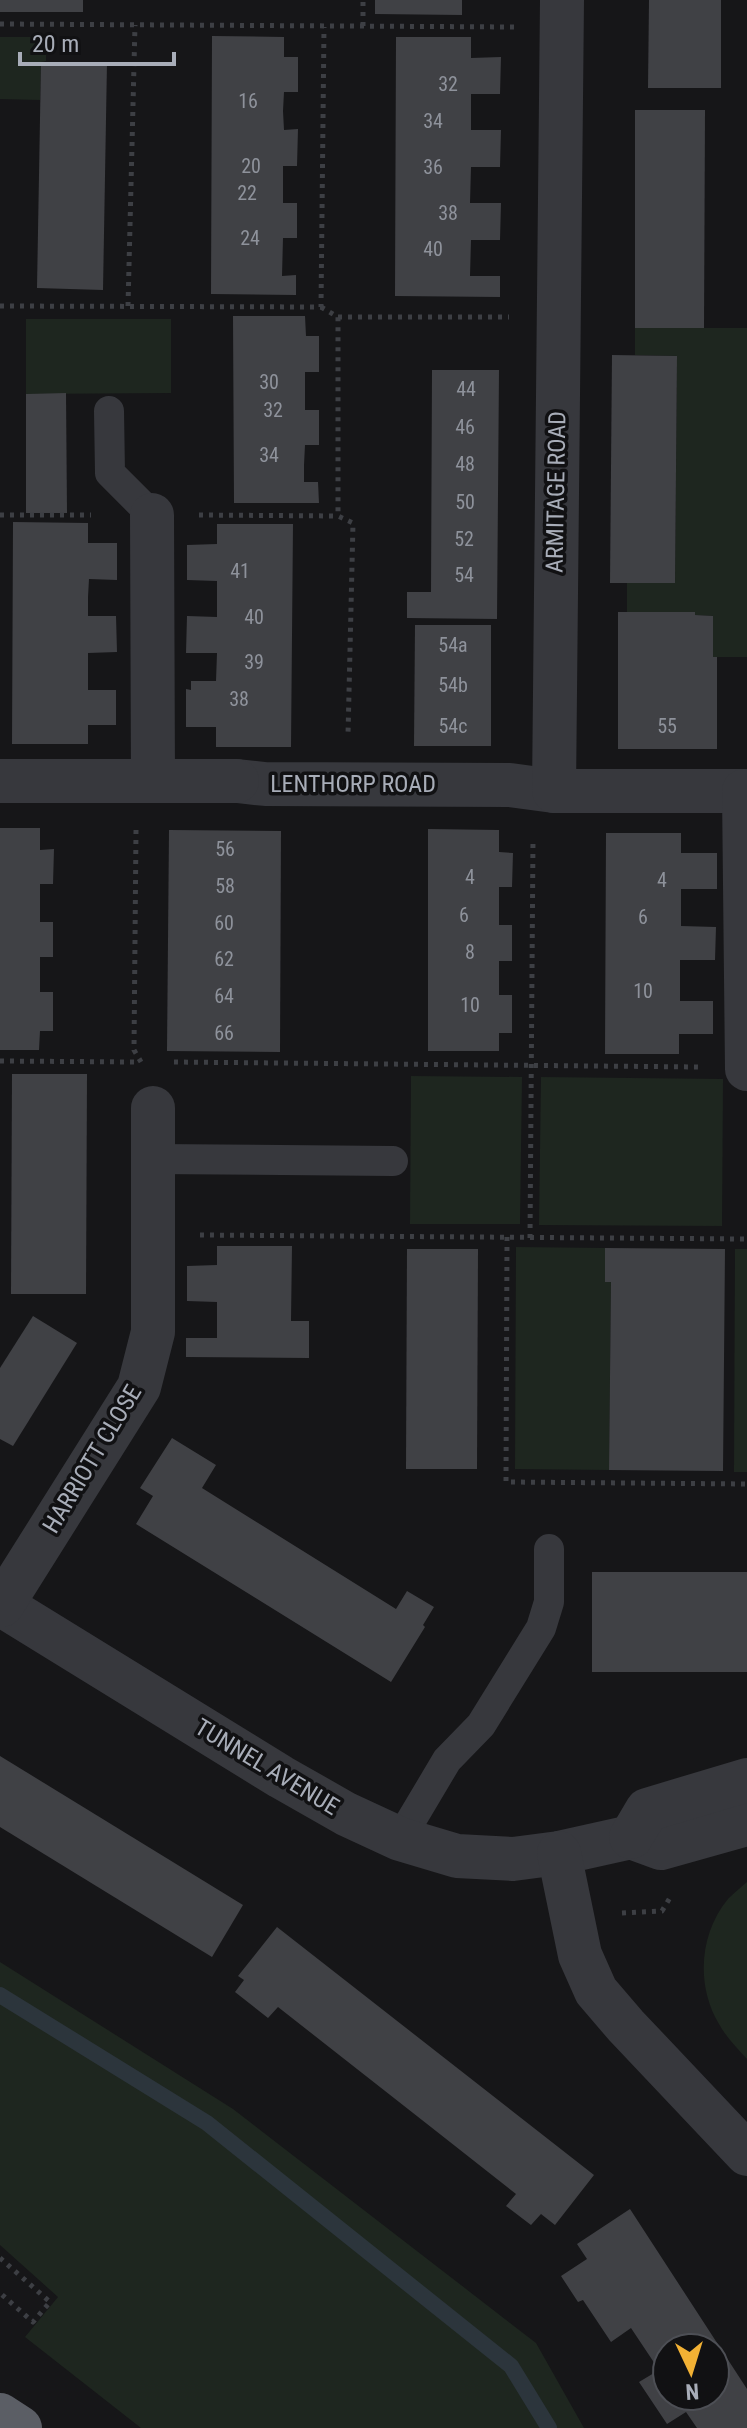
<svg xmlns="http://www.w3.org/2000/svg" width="747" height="2428" viewBox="0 0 747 2428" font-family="'Roboto Condensed',sans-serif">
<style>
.green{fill:#1e261f}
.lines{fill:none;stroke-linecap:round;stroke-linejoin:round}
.stream{stroke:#2c353c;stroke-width:16}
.building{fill:#404145;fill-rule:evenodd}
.path{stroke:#3d3f44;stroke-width:5;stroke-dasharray:4 6;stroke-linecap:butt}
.service{stroke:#37383d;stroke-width:30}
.pedestrian{stroke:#37383d;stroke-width:44}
.minor{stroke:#37383d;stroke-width:44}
.trunk{stroke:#5b5e65;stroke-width:44}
.labels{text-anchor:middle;stroke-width:7;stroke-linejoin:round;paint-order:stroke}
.number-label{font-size:20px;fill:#8e929b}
.street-label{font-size:24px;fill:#a8adb8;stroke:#111113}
</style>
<rect width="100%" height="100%" fill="#161618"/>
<g class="green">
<polygon points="0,37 46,37 46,61 41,62 40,100 0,99"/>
<polygon points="26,319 171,319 171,393 26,394"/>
<polygon points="635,328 747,328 747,657 713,657 713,616 695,615 694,612 627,612 627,582 675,583 677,356 635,355"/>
<polygon points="411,1076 522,1077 520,1224 410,1224"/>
<polygon points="541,1077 723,1079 722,1226 539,1225"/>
<polygon points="516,1247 605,1248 605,1281 611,1282 609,1470 515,1469"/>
<polygon points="735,1249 747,1249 747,1472 734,1472"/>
<path d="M 747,1882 L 747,2059 C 737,2048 726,2037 719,2024 C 696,1986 699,1934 728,1899 C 734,1893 741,1887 747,1882 Z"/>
<polygon points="0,1962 233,2109 536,2343 584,2428 141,2428 25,2337 58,2297 0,2245"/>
</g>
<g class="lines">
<polyline class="stream" points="0,1995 207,2123 511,2366 549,2428"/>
</g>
<g class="building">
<rect x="0" y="0" width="83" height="12"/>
<polygon points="375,0 462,0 462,15 375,14"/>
<polygon points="649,0 721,0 721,88 648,88"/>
<polygon points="212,36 284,37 284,57 298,57 298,92 284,92 283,111 284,130 298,129 297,166 283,166 283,203 297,203 297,238 283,238 282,276 296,275 296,295 211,294"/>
<polygon points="396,37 471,37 471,58 501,57 500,94 471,94 471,130 501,130 500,167 471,167 470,203 501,203 500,240 471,240 470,276 500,276 500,297 395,296"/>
<polygon points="41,62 107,62 103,290 37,288"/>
<polygon points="635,110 705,110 704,328 635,328"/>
<polygon points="233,316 305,316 306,336 319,336 319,372 305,372 305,410 319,410 319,445 305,445 304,465 304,482 318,482 319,503 234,503"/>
<polygon points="612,355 677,356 675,583 610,583"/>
<polygon points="432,370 499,370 497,619 407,618 407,592 431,592"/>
<polygon points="66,393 67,513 26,513 26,394"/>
<polygon points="13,522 88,523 88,543 117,543 117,580 89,579 88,597 88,616 116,616 117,652 88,653 88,690 116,690 116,725 88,725 88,744 12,744"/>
<polygon points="217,524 293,524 291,747 216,747 216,727 186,727 186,689 191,690 191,681 216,681 217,653 186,653 187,616 217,617 217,581 187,580 187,545 217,544"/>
<polygon points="618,612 695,612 695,615 713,616 713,657 717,657 717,749 618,749"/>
<polygon points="415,625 491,625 491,746 414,746"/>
<polygon points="0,828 40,828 40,850 54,849 53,884 40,884 40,922 53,922 53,957 40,957 40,992 53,992 53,1031 40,1031 39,1050 0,1050"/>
<polygon points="428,829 499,830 499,852 513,853 512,887 499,887 499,925 512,925 512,961 499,961 499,995 512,995 512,1033 499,1033 499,1051 428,1051"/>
<polygon points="169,830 281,831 280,1052 167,1051"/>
<polygon points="606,833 681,833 681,853 717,853 717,889 681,889 681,926 716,927 715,960 680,960 680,1001 713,1001 713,1034 679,1034 679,1054 605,1054"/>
<polygon points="12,1074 87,1074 86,1294 11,1294"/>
<polygon points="217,1246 292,1246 291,1321 309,1321 309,1358 186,1357 186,1338 217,1338 217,1302 187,1301 187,1266 217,1265"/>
<polygon points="605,1248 725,1249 723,1471 609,1470 611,1282 605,1282"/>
<polygon points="407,1249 478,1249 477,1469 406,1469"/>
<polygon points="33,1316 77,1343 13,1446 0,1439 0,1368"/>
<polygon points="172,1438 216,1465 202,1488 396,1609 407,1591 434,1607 423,1625 425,1627 391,1682 136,1524 153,1496 140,1488"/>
<rect x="592" y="1572" width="155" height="100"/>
<polygon points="0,1756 243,1905 212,1957 0,1827"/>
<polygon points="277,1927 594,2175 555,2225 541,2214 531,2225 506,2206 516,2194 436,2131 278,2007 268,2018 235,1992 244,1980 238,1976"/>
<path d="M 630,2209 L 747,2389 L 747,2428 L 697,2428 L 686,2412 L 667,2424 L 639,2382 L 659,2370 L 631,2328 L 611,2342 L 583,2300 L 578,2302 L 561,2276 L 587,2259 L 577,2244 ZM 667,2348 L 715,2348 L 715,2396 L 667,2396 Z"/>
</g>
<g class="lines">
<g class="path">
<polyline points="0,24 515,27"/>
<polyline points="363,26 363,0"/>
<polyline points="0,306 321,307 324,27"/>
<polyline points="128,306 135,25"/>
<polyline points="321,307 338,317 338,516 353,523 348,735"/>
<polyline points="338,317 509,317"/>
<polyline points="0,515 91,515"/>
<polyline points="199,515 338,516"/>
<polyline points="136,830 134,1050 141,1062"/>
<polyline points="0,1061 136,1062"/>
<polyline points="174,1062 700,1067"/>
<polyline points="200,1235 747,1239"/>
<polyline points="507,1237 506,1482 747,1484"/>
<polyline points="530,1238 533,838"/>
<polyline points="622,1913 662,1911 671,1896"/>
<polyline points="0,2258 50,2302 33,2322 0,2293"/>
</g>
<g class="service">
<polyline points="109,411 110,473 152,515"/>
<polyline points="154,1159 393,1161"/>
<polyline points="400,1839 447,1760 481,1725 541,1628 549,1602 549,1549"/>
</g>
<polyline class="pedestrian" points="237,781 265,784 510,785 554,791"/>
<g class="minor">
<polyline points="562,0 554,791 747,791"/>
<polyline points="152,515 153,781"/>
<polyline points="0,781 237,781"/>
<polyline points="744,791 747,1069"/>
<polyline points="0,1604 281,1777 346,1814 400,1839 457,1856 513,1859 559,1853 631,1837 661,1848 747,1824"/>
<polyline points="2,1605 139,1387 153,1332 153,1108"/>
<polyline points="631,1837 647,1810 747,1780"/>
<polyline points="559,1853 580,1955 596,1991 626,2026 747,2154"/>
</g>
<polyline class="trunk" points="0,2415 20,2428"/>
</g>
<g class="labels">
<g class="number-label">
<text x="448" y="91">32</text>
<text x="248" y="108">16</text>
<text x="433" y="128">34</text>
<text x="251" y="173">20</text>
<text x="433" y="174">36</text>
<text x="247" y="200">22</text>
<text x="448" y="220">38</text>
<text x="250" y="245">24</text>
<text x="433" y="256">40</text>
<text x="269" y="389">30</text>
<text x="466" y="396">44</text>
<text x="273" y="417">32</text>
<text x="465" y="434">46</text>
<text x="269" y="462">34</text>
<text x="465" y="471">48</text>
<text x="465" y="509">50</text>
<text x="464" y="546">52</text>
<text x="240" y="578">41</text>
<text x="464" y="582">54</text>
<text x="254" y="624">40</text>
<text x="453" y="652">54a</text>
<text x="254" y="669">39</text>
<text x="453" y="692">54b</text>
<text x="239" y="706">38</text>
<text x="453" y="733">54c</text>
<text x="667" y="733">55</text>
<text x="225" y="856">56</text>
<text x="470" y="884">4</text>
<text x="662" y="887">4</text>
<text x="225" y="893">58</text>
<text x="464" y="922">6</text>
<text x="643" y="924">6</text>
<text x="224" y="930">60</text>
<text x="470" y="959">8</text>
<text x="224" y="966">62</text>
<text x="643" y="998">10</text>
<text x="224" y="1003">64</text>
<text x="470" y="1012">10</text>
<text x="224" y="1040">66</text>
</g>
<g class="street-label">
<text transform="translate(556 492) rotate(-89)" y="8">ARMITAGE ROAD</text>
<text x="353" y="792">LENTHORP ROAD</text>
<text transform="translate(92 1459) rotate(-59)" y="8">HARRIOTT CLOSE</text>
<text transform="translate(267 1767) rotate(31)" y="8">TUNNEL AVENUE</text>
</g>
</g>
<g transform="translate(691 2372) rotate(176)"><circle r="38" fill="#111113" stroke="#4d4f55" stroke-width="2"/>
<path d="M0-6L14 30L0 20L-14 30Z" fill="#f2b134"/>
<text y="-12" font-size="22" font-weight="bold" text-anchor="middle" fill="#a8adb8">N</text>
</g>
<path d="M20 52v12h154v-12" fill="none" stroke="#a8adb8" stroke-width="4"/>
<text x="32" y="52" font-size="24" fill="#a8adb8" stroke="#111113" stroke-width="6" paint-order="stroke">20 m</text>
</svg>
